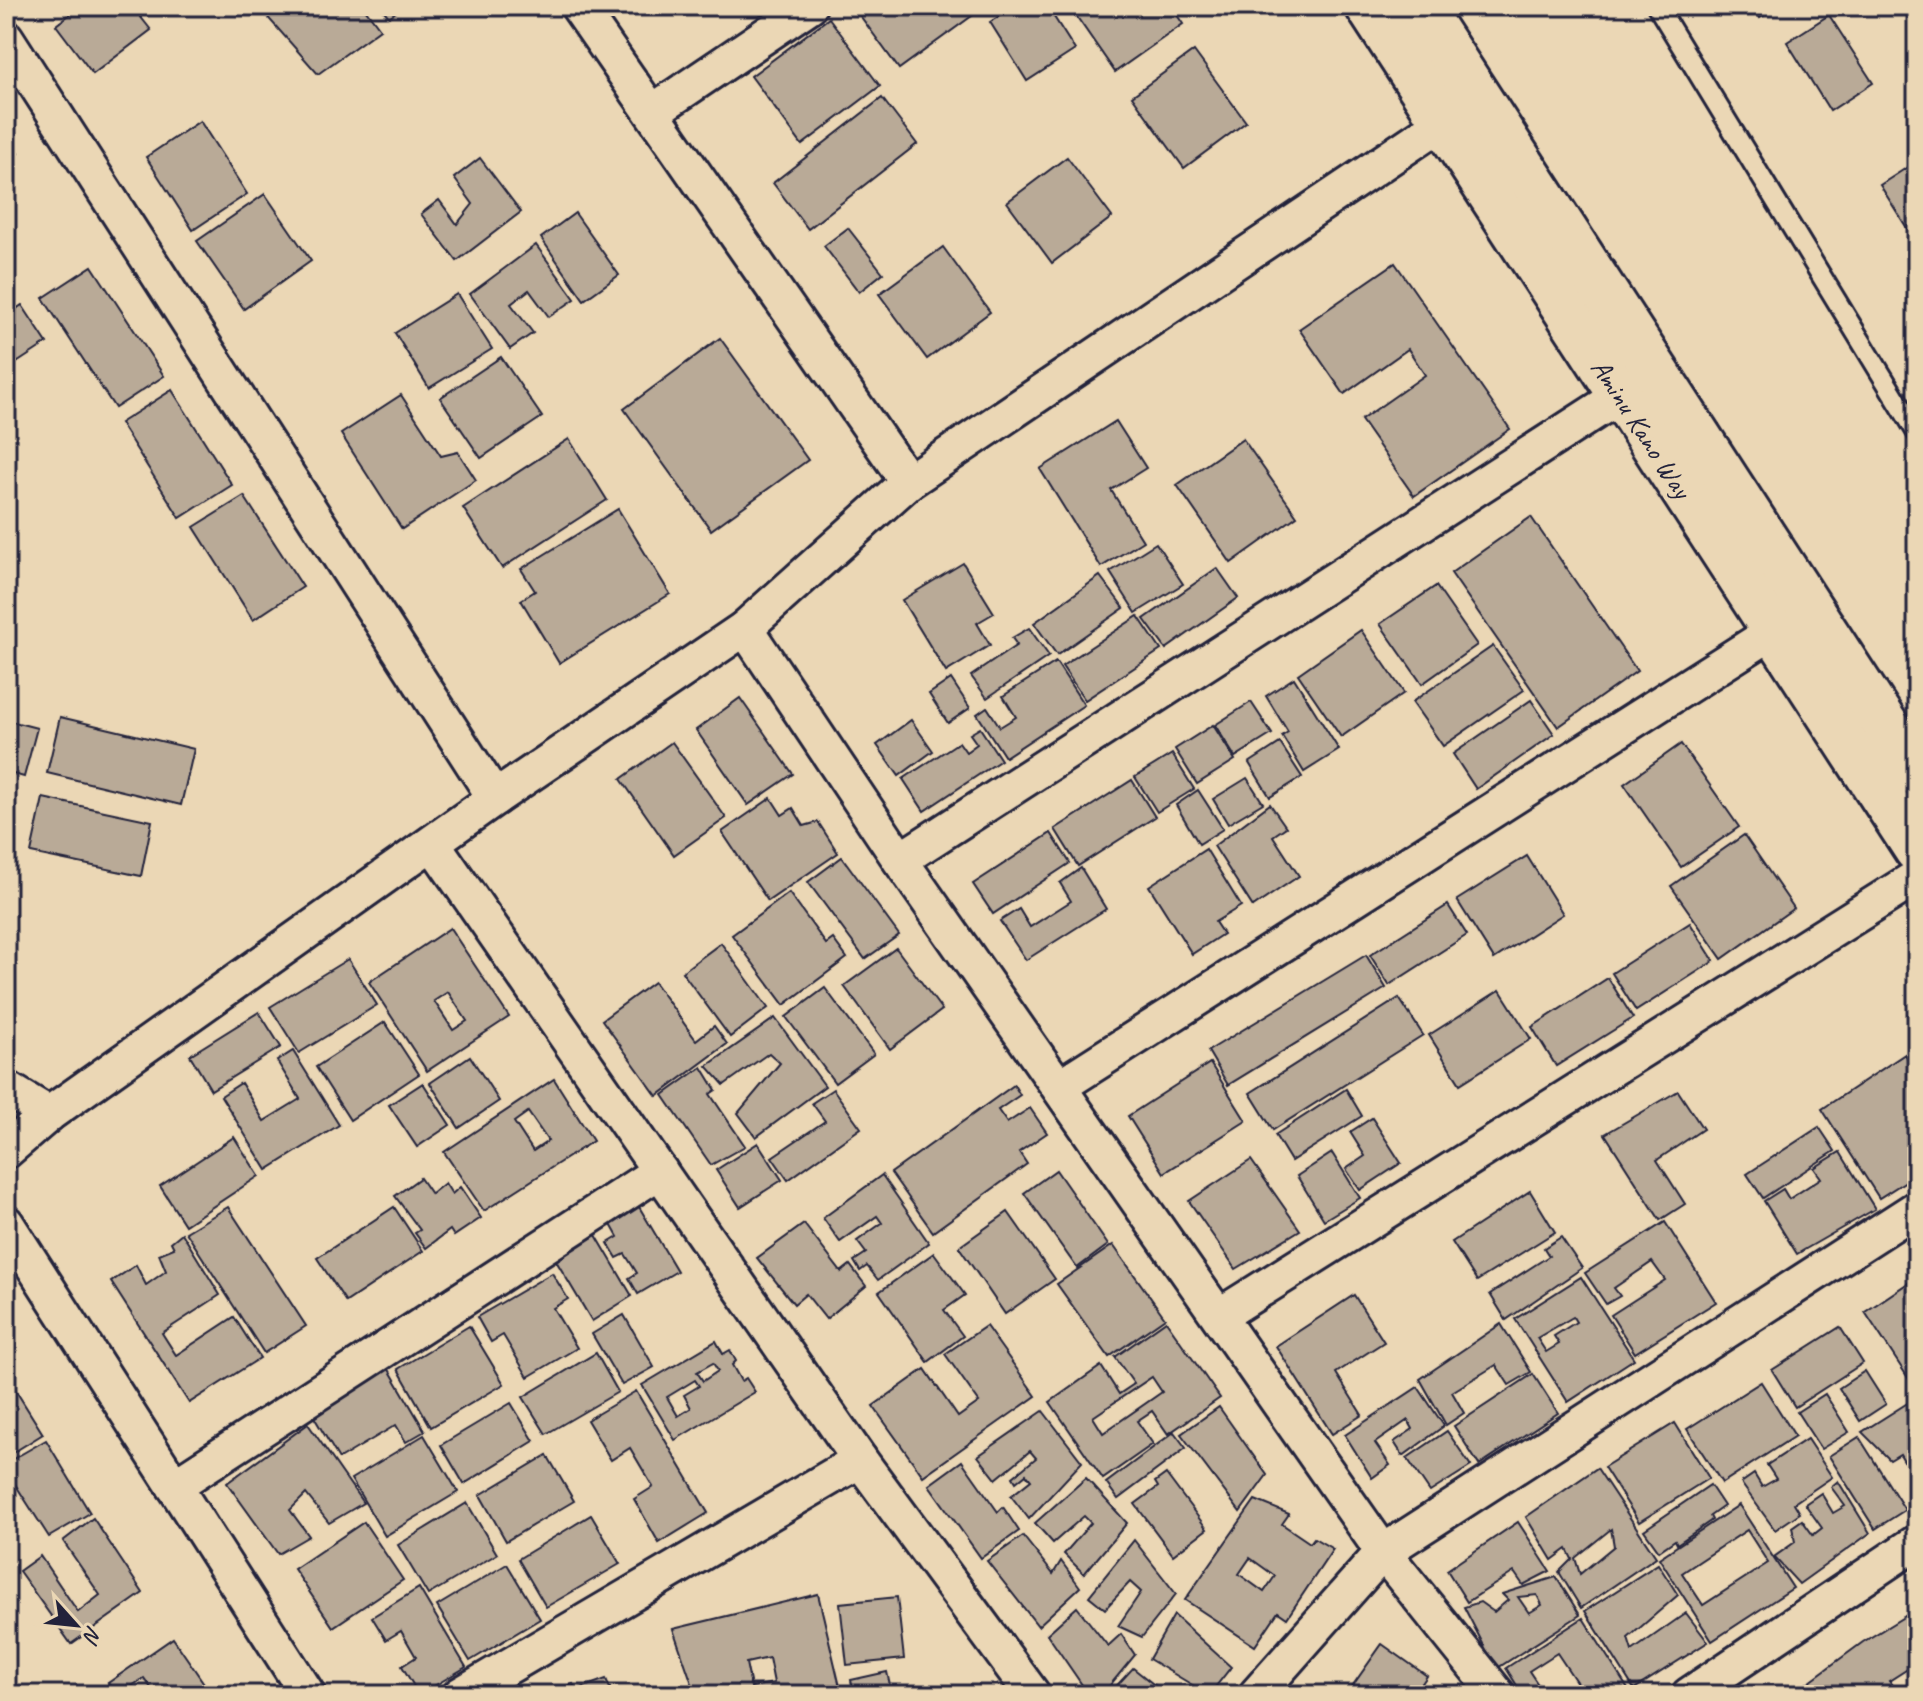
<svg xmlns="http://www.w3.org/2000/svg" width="1923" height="1701" viewBox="0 0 1923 1701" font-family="Caveat,sans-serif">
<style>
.building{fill:#b9aa97;stroke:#22223b;stroke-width:2;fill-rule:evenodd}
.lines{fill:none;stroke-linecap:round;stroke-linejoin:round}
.service-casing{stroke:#22223b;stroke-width:24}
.minor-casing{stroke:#22223b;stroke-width:40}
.secondary-casing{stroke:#22223b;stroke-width:50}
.service{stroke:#ebd7b5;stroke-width:18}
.minor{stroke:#ebd7b5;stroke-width:34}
.secondary{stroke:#ebd7b5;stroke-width:44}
.labels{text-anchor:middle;stroke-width:8;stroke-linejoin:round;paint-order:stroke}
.street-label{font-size:28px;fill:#22223b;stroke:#ebd7b5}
</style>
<rect width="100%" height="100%" fill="#ebd7b5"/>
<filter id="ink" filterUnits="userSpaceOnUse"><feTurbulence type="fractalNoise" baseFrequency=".0125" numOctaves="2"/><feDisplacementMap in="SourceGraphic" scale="16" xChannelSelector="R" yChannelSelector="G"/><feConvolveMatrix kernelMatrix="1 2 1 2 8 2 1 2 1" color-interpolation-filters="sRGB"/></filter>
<g filter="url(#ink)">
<g class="building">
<polygon points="81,6 132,6 151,30 93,74 56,25"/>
<polygon points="275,6 363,6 380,29 318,74 264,13"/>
<polygon points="380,6 404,6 389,17"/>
<polygon points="853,6 977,6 980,10 899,69"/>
<polygon points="1015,6 1047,6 1075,50 1027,81 990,22"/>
<polygon points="1171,6 1183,24 1115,72 1070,7"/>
<polygon points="1753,6 1779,6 1760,18"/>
<polygon points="1829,15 1873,83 1830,111 1787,42"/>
<polygon points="829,18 880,86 802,145 751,76"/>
<polygon points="1194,51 1246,122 1184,168 1132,96"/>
<polygon points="882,98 917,144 808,229 773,183"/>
<polygon points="200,121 247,194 193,230 146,157"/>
<polygon points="6,135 18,154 6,161"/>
<polygon points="1067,157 1112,217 1052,263 1007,202"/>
<polygon points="480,158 521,212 457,261 421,214 439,200 457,224 473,204 454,178"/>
<polygon points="1917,161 1917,244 1880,185"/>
<polygon points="265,194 311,261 244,309 197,241"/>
<polygon points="575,213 619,275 584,300 541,238"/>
<polygon points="848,228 883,273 859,292 824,246"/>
<polygon points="536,245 575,299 549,317 529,290 511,304 533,333 510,349 470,294"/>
<polygon points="943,247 990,312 927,359 879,294"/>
<polygon points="1395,263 1510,429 1414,496 1361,420 1425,375 1408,349 1344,394 1299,329"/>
<polygon points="92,266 164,376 115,408 43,298"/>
<polygon points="457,294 492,349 429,388 395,333"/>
<polygon points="22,305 47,343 6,370 6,316"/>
<polygon points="720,338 808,460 711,530 624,409"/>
<polygon points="501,357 542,417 481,458 440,398"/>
<polygon points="172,390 232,485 180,518 120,423"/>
<polygon points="401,395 441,456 458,452 476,480 402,529 341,434"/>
<polygon points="1116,421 1146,468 1111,490 1143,541 1101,567 1040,469"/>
<polygon points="569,439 607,500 502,568 463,508"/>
<polygon points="1243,439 1297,516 1231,563 1177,485"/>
<polygon points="244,496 303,587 253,620 194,527"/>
<polygon points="618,509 670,594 559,663 521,600 535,591 521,569"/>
<polygon points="1531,517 1637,671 1558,727 1451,573"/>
<polygon points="1156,543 1183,584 1136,613 1110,572"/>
<polygon points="963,563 994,613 977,623 990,645 946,672 902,600"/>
<polygon points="1217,568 1238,598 1166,649 1144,619"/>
<polygon points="1100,576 1124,608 1057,655 1034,623"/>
<polygon points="1436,586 1477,645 1422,684 1380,624"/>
<polygon points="1138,616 1161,650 1085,700 1062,666"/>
<polygon points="1029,628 1049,656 987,698 971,676 1017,645 1012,638"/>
<polygon points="1361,630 1404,693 1341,737 1298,674"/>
<polygon points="1493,646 1524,690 1443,746 1412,702"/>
<polygon points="1056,662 1084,705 1005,757 977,714 987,707 1000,727 1016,717 1003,696"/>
<polygon points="1294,678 1339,750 1304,772 1282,736 1288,732 1266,696"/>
<polygon points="951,679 970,708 948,723 929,694"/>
<polygon points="740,698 793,774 748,805 696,730"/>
<polygon points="1531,700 1554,734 1476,789 1453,754"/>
<polygon points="1251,702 1272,734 1235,757 1215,725"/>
<polygon points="60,717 194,749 181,805 47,773"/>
<polygon points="6,720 37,728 24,777 6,772"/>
<polygon points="911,720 933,751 899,776 877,745"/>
<polygon points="1213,725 1235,760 1197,784 1175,749"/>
<polygon points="980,728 1001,760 924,811 903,779 959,742 966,752 977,744 970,734"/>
<polygon points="672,742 726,818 674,855 621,779"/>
<polygon points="1280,743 1302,777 1270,797 1249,763"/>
<polygon points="1681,744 1739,827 1681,867 1624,784"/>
<polygon points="1172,754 1194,789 1157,812 1135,777"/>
<polygon points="1247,778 1263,803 1228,824 1213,799"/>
<polygon points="1132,780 1155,817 1078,866 1055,829"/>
<polygon points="1198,790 1223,829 1199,844 1176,805"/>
<polygon points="43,798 152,821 141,876 31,853"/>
<polygon points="771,798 782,815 793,808 804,826 818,822 838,853 768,901 722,832"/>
<polygon points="1270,804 1286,827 1273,836 1299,876 1253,907 1214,846"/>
<polygon points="1051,833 1070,863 993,914 973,884"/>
<polygon points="1744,835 1794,908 1722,959 1671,886"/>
<polygon points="1206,849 1241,906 1215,922 1223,934 1192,954 1149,886"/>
<polygon points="1527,856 1563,914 1494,959 1457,900"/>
<polygon points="842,857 899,935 865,959 808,882"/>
<polygon points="1081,868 1106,909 1026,960 1000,921 1019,909 1030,927 1071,901 1060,883"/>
<polygon points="789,893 826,944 833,939 847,958 784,1005 732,935"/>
<polygon points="1448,905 1467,935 1389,985 1370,955"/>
<polygon points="1690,923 1714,961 1636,1011 1612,973"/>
<path d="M 450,928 L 509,1017 L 427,1071 L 369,982 ZM 448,992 L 467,1021 L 453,1030 L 434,1001 Z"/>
<polygon points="721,943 768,1008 730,1037 682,972"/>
<polygon points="896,948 942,1010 890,1049 844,986"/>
<polygon points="1366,955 1386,988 1228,1085 1208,1051"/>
<polygon points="348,959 377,1005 299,1053 270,1007"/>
<polygon points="1608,978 1633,1018 1556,1066 1532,1027"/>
<polygon points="654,982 696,1040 714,1026 727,1044 657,1096 602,1020"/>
<polygon points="825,988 874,1054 835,1083 786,1017"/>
<polygon points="1500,990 1531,1039 1460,1084 1429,1035"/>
<polygon points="1399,998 1423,1035 1273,1130 1250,1093"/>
<polygon points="259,1012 281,1047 211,1090 190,1055"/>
<polygon points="775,1018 825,1086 756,1137 738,1113 780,1063 769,1053 724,1085 707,1066"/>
<polygon points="385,1022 419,1074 350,1120 316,1067"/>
<polygon points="293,1051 339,1125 267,1170 221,1096 241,1083 264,1121 300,1099 277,1061"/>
<polygon points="1905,1054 1917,1072 1917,1174 1879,1198 1822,1109"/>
<polygon points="470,1056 499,1101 459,1128 430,1083"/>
<polygon points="1210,1063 1246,1121 1164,1173 1128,1116"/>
<polygon points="702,1067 716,1090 710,1094 745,1146 711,1165 663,1095"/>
<path d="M 554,1079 L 593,1141 L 484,1211 L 444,1152 ZM 528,1112 L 548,1141 L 533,1151 L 514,1122 Z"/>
<polygon points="423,1083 450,1125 417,1147 389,1105"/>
<polygon points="1014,1085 1020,1095 998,1110 1007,1123 1030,1108 1047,1133 1019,1152 1027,1164 933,1232 891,1173"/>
<polygon points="833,1089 861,1128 788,1180 772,1157 825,1121 812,1103"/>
<polygon points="1346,1089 1362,1116 1291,1161 1275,1135"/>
<polygon points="1678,1091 1703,1129 1657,1160 1685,1204 1660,1220 1605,1134"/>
<polygon points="1372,1118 1401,1163 1360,1190 1346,1169 1365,1156 1350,1132"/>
<polygon points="1819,1127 1835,1151 1763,1198 1747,1174"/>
<polygon points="234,1137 259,1176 185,1225 160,1186"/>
<polygon points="758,1143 782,1180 740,1207 716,1170"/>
<polygon points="1840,1152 1875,1209 1797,1254 1764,1201 1783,1189 1789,1199 1821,1178 1814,1168"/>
<polygon points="1332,1153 1360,1198 1324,1220 1297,1176"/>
<polygon points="1251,1160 1300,1230 1236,1269 1189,1201"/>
<polygon points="1056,1170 1108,1245 1077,1268 1024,1193"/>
<polygon points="882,1175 929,1243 878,1280 867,1266 860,1271 854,1261 866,1253 857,1241 882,1223 877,1216 840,1242 823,1218"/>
<polygon points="420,1178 431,1194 445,1183 452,1194 460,1187 481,1218 454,1236 450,1230 426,1248 415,1233 420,1230 395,1196"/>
<polygon points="1530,1191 1555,1232 1477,1281 1452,1242"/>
<polygon points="638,1205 677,1271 638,1294 629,1278 637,1273 625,1254 617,1258 608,1243 618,1237 609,1221"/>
<polygon points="228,1207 306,1326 264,1353 186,1232"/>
<polygon points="394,1207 423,1251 346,1302 317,1258"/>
<polygon points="1008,1212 1055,1279 1005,1314 959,1247"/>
<polygon points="1665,1222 1716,1302 1635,1353 1611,1315 1665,1280 1652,1262 1614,1288 1620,1296 1606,1304 1585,1273"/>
<polygon points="804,1224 841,1272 850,1265 866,1286 826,1319 806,1294 794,1304 757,1258"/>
<polygon points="182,1233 220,1295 162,1333 176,1355 234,1317 260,1358 189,1403 111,1282 136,1265 146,1285 166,1271 159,1254 174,1248 171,1242"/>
<polygon points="596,1235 632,1296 592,1321 555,1259"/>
<polygon points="1561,1237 1582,1268 1506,1320 1490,1294 1549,1256 1544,1248"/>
<polygon points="1113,1245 1165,1318 1109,1357 1057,1284"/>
<polygon points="934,1253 965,1295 944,1310 963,1336 928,1362 879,1292"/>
<polygon points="552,1273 568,1299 553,1308 577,1348 528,1377 503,1335 491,1342 477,1317"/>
<path d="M 1581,1277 L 1634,1359 L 1568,1402 L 1515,1319 ZM 1573,1317 L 1576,1322 L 1554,1336 L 1559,1344 L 1546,1352 L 1537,1338 Z"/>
<polygon points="1917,1277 1917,1389 1916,1390 1865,1312"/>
<polygon points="1354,1295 1384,1342 1336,1373 1362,1415 1332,1434 1276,1346"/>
<polygon points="624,1315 654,1367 622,1385 592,1334"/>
<path d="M 1166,1321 L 1220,1398 L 1168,1434 L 1152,1411 L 1137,1421 L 1153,1444 L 1103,1479 L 1050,1402 L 1101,1366 L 1119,1394 L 1134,1384 L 1115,1357 ZM 1152,1377 L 1162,1392 L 1103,1433 L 1093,1417 Z"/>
<polygon points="1501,1324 1531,1372 1509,1385 1496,1365 1452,1392 1464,1413 1446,1425 1420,1379"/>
<polygon points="469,1326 504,1384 431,1427 398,1369"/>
<polygon points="986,1326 1036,1396 923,1476 873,1406 925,1369 958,1417 979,1402 945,1354"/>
<polygon points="1840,1327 1863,1363 1795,1407 1772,1370"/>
<path d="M 716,1341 L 723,1354 L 730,1350 L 736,1361 L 732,1365 L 741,1381 L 746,1378 L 755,1392 L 675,1440 L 642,1385 ZM 713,1363 L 718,1371 L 703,1381 L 697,1372 ZM 695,1380 L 699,1386 L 684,1395 L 691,1408 L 678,1416 L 667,1397 Z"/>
<polygon points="596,1353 618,1392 546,1434 523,1397"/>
<polygon points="387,1366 425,1431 406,1442 396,1425 339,1459 311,1412"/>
<polygon points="1865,1371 1886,1404 1860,1421 1839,1388"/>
<polygon points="1533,1374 1558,1413 1479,1465 1454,1426"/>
<polygon points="6,1375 43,1434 6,1457"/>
<polygon points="1761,1382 1795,1436 1722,1483 1687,1429"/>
<polygon points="1418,1387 1444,1426 1403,1456 1394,1442 1413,1429 1408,1420 1375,1443 1390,1465 1372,1478 1345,1435"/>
<polygon points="636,1391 708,1513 659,1543 634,1499 653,1487 630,1448 611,1460 587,1420"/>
<polygon points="1825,1394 1849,1432 1821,1449 1797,1412"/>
<polygon points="1917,1397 1917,1506 1905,1486 1915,1480 1900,1454 1890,1460 1862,1432"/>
<polygon points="511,1403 534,1441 464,1484 441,1445"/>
<polygon points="1219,1407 1267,1475 1240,1512 1181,1434"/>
<polygon points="1043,1411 1082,1462 1029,1519 1011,1496 1031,1480 1026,1474 1016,1482 1013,1477 1036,1458 1030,1451 996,1479 978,1456"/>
<polygon points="1675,1423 1709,1478 1639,1522 1604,1467"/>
<polygon points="308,1424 363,1503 329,1523 306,1494 290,1510 309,1536 278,1554 227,1483"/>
<polygon points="1447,1431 1471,1466 1430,1492 1407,1458"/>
<polygon points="1174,1432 1186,1448 1118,1499 1106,1483"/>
<polygon points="424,1435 458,1492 385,1536 351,1479"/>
<polygon points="1859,1437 1905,1510 1875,1529 1829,1456"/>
<polygon points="1807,1439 1832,1477 1794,1503 1800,1513 1775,1530 1741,1483 1754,1474 1762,1487 1776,1479 1767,1465"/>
<polygon points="46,1440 90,1513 49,1537 6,1470 6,1463"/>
<polygon points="547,1455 574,1501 506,1541 480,1495"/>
<polygon points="962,1461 998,1512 1003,1507 1019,1531 981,1558 929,1485"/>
<path d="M 1597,1468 L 1656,1557 L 1581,1608 L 1559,1572 L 1572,1559 L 1567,1549 L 1552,1560 L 1526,1517 ZM 1611,1529 L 1614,1546 L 1580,1574 L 1575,1558 Z"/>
<polygon points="1166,1474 1207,1529 1173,1555 1135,1504 1158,1487 1155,1482"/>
<polygon points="1086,1478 1127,1523 1084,1574 1064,1554 1091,1523 1084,1516 1053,1543 1035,1523"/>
<polygon points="1838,1481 1870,1533 1799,1584 1774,1557 1795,1542 1792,1527 1802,1520 1813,1535 1822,1528 1805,1504 1821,1493 1833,1513 1845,1506 1831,1487"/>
<polygon points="1710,1485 1724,1506 1710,1516 1712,1520 1677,1544 1675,1540 1659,1551 1644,1530"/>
<path d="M 1255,1500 L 1289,1514 L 1282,1524 L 1310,1543 L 1314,1538 L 1333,1549 L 1287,1618 L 1278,1612 L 1255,1646 L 1185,1600 ZM 1250,1558 L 1275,1576 L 1264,1592 L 1239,1574 Z"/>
<polygon points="467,1503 497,1554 428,1595 398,1545"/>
<path d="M 1739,1505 L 1793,1588 L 1712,1641 L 1659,1558 ZM 1747,1530 L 1768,1563 L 1703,1605 L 1682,1573 Z"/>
<polygon points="591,1515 620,1564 546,1607 518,1559"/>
<polygon points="93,1518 143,1593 71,1644 19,1571 40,1556 78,1612 100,1595 63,1541"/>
<polygon points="364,1522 403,1580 333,1627 294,1569"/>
<polygon points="1518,1522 1550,1571 1523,1585 1514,1572 1467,1602 1447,1570"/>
<polygon points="1023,1536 1053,1574 1061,1561 1080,1587 1038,1626 987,1561"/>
<polygon points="1134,1540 1176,1594 1142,1637 1118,1626 1141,1592 1130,1582 1105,1609 1089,1596"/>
<polygon points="507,1564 540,1619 470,1661 437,1606"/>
<polygon points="1658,1564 1678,1595 1628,1638 1632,1651 1686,1613 1708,1642 1634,1689 1585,1611"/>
<path d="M 1556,1577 L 1580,1615 L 1496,1669 L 1464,1607 L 1480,1602 L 1494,1612 L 1508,1600 L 1502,1594 ZM 1537,1595 L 1542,1605 L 1529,1613 L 1518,1597 Z"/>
<polygon points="419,1588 466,1667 419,1695 402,1666 416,1657 401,1631 386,1640 372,1617"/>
<path d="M 818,1594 L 842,1695 L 696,1695 L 673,1629 ZM 769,1658 L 774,1683 L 751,1687 L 746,1663 Z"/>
<polygon points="897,1597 904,1659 847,1665 840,1603"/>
<polygon points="1077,1607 1108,1646 1121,1634 1135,1655 1102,1695 1089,1695 1047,1634"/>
<polygon points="1915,1610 1917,1663 1889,1681 1899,1695 1864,1695 1860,1689 1851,1695 1791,1695 1863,1642"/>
<polygon points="1174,1615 1231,1667 1209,1695 1195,1695 1194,1686 1149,1659"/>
<polygon points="1583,1618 1631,1694 1559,1695 1577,1683 1557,1653 1529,1671 1545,1695 1523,1695 1506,1668"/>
<polygon points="173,1638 212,1695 156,1695 144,1678 126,1690 130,1695 117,1695 108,1683"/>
<polygon points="1382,1644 1427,1676 1414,1695 1346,1695"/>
<polygon points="1133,1668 1167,1695 1108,1695"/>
<polygon points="887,1672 892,1695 854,1695 851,1680"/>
<polygon points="606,1679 613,1695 545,1695 573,1684 576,1690"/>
</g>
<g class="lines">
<defs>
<polyline id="service" points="1657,6 1917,433"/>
<g id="minor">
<polyline points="578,6 908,482"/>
<polyline points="6,38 495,798"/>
<polyline points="652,112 809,6"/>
<polyline points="745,628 900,860 1383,1552 1498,1695"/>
<polyline points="433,844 860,1460 1033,1695"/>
<polyline points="900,860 1621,395"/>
<polyline points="1060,1086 1774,631"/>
<polyline points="6,1088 49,1114"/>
<polyline points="6,1151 49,1114 495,798 745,628 908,482 1443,122"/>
<polyline points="6,1223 308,1695"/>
<polyline points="1219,1316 1917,877"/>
<polyline points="174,1486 660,1171"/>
<polyline points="460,1695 860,1460"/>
<polyline points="1256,1695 1383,1552 1917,1208"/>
<polyline points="1689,1695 1917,1542"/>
</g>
<g id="secondary">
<polyline points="1368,6 1917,850"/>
<polyline points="1419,6 1917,773"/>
</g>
</defs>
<use href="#service" class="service-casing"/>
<use href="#minor" class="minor-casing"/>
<use href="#secondary" class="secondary-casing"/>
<use href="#service" class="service"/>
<use href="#minor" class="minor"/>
<use href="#secondary" class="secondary"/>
</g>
</g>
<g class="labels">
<g class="street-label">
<text transform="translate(1642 428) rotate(57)" y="10">Aminu Kano Way</text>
</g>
</g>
<rect width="1923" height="1701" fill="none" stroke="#ebd7b5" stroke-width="32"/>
<rect x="16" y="16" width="1891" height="1669" fill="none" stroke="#22223b" stroke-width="3" filter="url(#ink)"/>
<g transform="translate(76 1625) rotate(117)" stroke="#ebd7b5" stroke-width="6" paint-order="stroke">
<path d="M0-6L14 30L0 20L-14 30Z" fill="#22223b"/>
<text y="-12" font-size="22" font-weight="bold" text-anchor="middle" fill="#22223b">N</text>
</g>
</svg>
